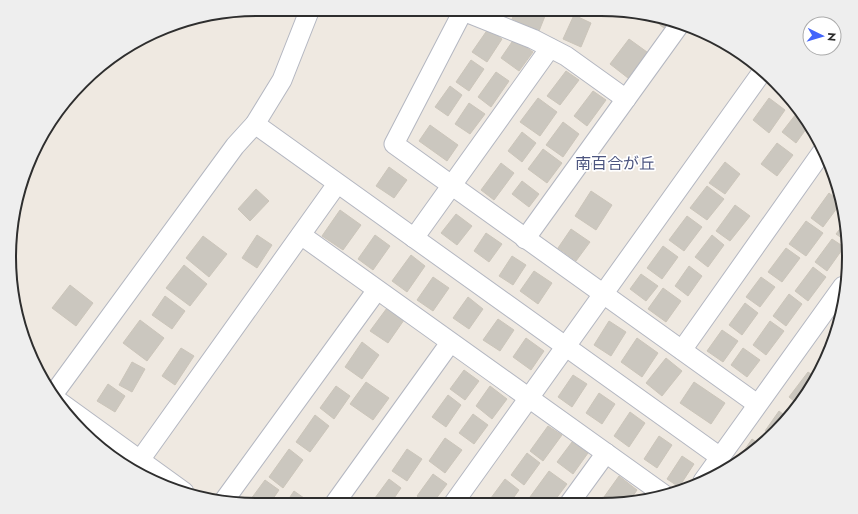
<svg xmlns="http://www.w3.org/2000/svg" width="858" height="514" viewBox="0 0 858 514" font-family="Jost,'Noto Sans JP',sans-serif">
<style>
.building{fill:#cbc7bf;stroke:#cbc5ba}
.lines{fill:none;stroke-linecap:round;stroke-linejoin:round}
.street-casing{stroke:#b4b7c1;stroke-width:21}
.street{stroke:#fff;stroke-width:19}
.labels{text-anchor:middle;stroke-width:3.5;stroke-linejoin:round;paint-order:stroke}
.quarter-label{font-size:16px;fill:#4d5680;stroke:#fff}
.rim{fill:none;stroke:#2e2e2e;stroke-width:2}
</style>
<rect width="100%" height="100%" fill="#efe9e1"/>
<g class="building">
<polygon points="516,10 547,11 539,31 512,19"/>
<polygon points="646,14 669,21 664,28"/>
<polygon points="574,15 591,23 581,47 563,39"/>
<polygon points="488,29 502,39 487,62 472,52"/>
<polygon points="514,39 533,52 519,71 501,58"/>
<polygon points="629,39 647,52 628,78 610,64"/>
<polygon points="471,60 484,69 469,91 456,82"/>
<polygon points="566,71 579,80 560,105 547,96"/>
<polygon points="496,72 509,81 491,107 478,97"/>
<polygon points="450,86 462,95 448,116 435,107"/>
<polygon points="593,91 606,100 587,126 574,116"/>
<polygon points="538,98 557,112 540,136 520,122"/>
<polygon points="769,98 785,110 769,133 753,120"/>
<polygon points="469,103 485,114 470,134 455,124"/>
<polygon points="796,114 809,125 796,143 782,132"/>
<polygon points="563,122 579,134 563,157 546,145"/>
<polygon points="430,125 458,145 447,161 419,141"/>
<polygon points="522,132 536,143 522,162 508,151"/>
<polygon points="777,143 793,155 777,176 761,164"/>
<polygon points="543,149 562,163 547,183 528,169"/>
<polygon points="725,162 740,174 725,194 709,183"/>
<polygon points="501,163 514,173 494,200 481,190"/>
<polygon points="389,167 407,180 394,198 376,186"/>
<polygon points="522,181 539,194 529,207 512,194"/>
<polygon points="707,186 724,199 707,220 690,208"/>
<polygon points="256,189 269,201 250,221 238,209"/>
<polygon points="591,191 612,205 596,230 575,216"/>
<polygon points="829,193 839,201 840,204 823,227 811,218"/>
<polygon points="735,205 750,216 730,241 716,231"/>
<polygon points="340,210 361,225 343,250 322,236"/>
<polygon points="456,214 472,226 457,245 441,233"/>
<polygon points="687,216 702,227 684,251 669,240"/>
<polygon points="806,221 823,233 806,256 789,244"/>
<polygon points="846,221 847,224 846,241 836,234"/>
<polygon points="571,229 590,242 576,261 558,248"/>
<polygon points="486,233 502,244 489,262 474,251"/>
<polygon points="257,235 272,245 257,268 242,258"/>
<polygon points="375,235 390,246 373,270 358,259"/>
<polygon points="712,235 724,245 708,267 695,257"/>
<polygon points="203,236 227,254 209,277 186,258"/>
<polygon points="832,239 844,247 827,271 815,262"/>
<polygon points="663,246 678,257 662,279 647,268"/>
<polygon points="786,248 800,258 782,282 768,272"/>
<polygon points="411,255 425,266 407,292 392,281"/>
<polygon points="512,256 526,265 513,285 499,276"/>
<polygon points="184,265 207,284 190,306 166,288"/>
<polygon points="689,266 702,276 688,296 675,286"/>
<polygon points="813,267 826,277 808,301 795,291"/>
<polygon points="534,271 552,283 538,304 520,291"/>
<polygon points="641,274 658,286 646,301 630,289"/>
<polygon points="433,277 449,288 433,311 417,300"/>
<polygon points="761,277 775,287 760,307 746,297"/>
<polygon points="70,285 93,303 76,326 52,308"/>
<polygon points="663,288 681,301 666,322 648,309"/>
<polygon points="789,294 802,304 786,326 773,316"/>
<polygon points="165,296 185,311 172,329 152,315"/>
<polygon points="468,297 483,309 469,329 453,318"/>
<polygon points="745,303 758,313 742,335 729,325"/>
<polygon points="387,308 404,320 388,343 370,331"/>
<polygon points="498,319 514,330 500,351 483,340"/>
<polygon points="140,320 164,338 147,361 123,343"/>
<polygon points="609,321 626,332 611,356 594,345"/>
<polygon points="770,321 784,331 766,355 753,345"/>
<polygon points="722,330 738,341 723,362 707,351"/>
<polygon points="526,338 544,351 531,370 513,357"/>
<polygon points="637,338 658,353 642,377 621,362"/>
<polygon points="362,342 379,355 362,379 345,367"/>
<polygon points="181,348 194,356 175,385 162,376"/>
<polygon points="743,348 760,360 747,377 731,365"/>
<polygon points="666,358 682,371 662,396 646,383"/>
<polygon points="132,362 145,369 132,392 119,385"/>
<polygon points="464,370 479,381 465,400 450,389"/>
<polygon points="808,372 814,376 799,405 789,397"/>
<polygon points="573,375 587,384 572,407 558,397"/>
<polygon points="366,382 389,398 373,420 350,404"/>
<polygon points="694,382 725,403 711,424 680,403"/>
<polygon points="108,384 125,396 115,412 97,401"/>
<polygon points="336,386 350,396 334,419 320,408"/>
<polygon points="490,386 507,399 492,419 476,406"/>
<polygon points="599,393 615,404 602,424 586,413"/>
<polygon points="448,395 461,405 446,427 432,417"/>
<polygon points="779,411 787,417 769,433 765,431"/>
<polygon points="630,412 645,423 629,447 614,436"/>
<polygon points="473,414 488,425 474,444 459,433"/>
<polygon points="315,415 329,426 310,452 296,442"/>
<polygon points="548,426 562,435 543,461 530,451"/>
<polygon points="659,436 672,445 657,468 644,459"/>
<polygon points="445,438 462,450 445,473 429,461"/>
<polygon points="752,439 758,443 740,458 739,458"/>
<polygon points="572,442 588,453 573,474 557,462"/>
<polygon points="289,449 303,460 283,488 269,477"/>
<polygon points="407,449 422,459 407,481 392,471"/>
<polygon points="527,453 540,463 524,485 511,475"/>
<polygon points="682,456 694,464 679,487 667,479"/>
<polygon points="549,471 567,484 552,504 540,504 530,497"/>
<polygon points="433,474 447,484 432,504 427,504 417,496"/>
<polygon points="619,476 637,490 628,503 614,504 604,497"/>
<polygon points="389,479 401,488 390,504 374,503 372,502"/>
<polygon points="505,479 519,490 509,504 490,504 488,502"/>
<polygon points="265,480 279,490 270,503 248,503"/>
<polygon points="294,491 311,503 286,503"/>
<polygon points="646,492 654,498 640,501"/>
</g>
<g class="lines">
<defs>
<g id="street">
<polyline points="626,99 566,56 533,39 463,11 394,144 757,404"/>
<polyline points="255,124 720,457"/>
<polyline points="301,235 666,496"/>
<polyline points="414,238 550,48"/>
<polyline points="525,239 680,24"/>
<polyline points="682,350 822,152"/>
<polyline points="52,396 235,146 255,124 282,80 310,9"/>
<polyline points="54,398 184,492"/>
<polyline points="140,460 337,184"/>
<polyline points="703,481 843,286"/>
<polyline points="223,502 377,290"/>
<polyline points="335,503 450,343"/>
<polyline points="453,504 762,72"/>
<polyline points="569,504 606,453"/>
</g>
</defs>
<use href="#street" class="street-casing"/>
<use href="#street" class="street"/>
</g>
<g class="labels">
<g class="quarter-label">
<text x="615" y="169">南百合が丘</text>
</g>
</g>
<path d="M0 0H858V514H0ZM257 16H601A241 241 0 0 1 842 257V257A241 241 0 0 1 601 498H257A241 241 0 0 1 16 257V257A241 241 0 0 1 257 16Z" fill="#eee" fill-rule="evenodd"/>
<path class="rim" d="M257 16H601A241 241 0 0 1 842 257V257A241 241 0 0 1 601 498H257A241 241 0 0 1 16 257V257A241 241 0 0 1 257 16Z"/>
<g transform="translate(822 36) rotate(95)"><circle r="19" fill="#ffffff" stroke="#ababab"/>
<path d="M0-3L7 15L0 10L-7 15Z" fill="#4264fb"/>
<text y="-6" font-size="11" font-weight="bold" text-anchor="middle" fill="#2e2e2e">N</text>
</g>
</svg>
